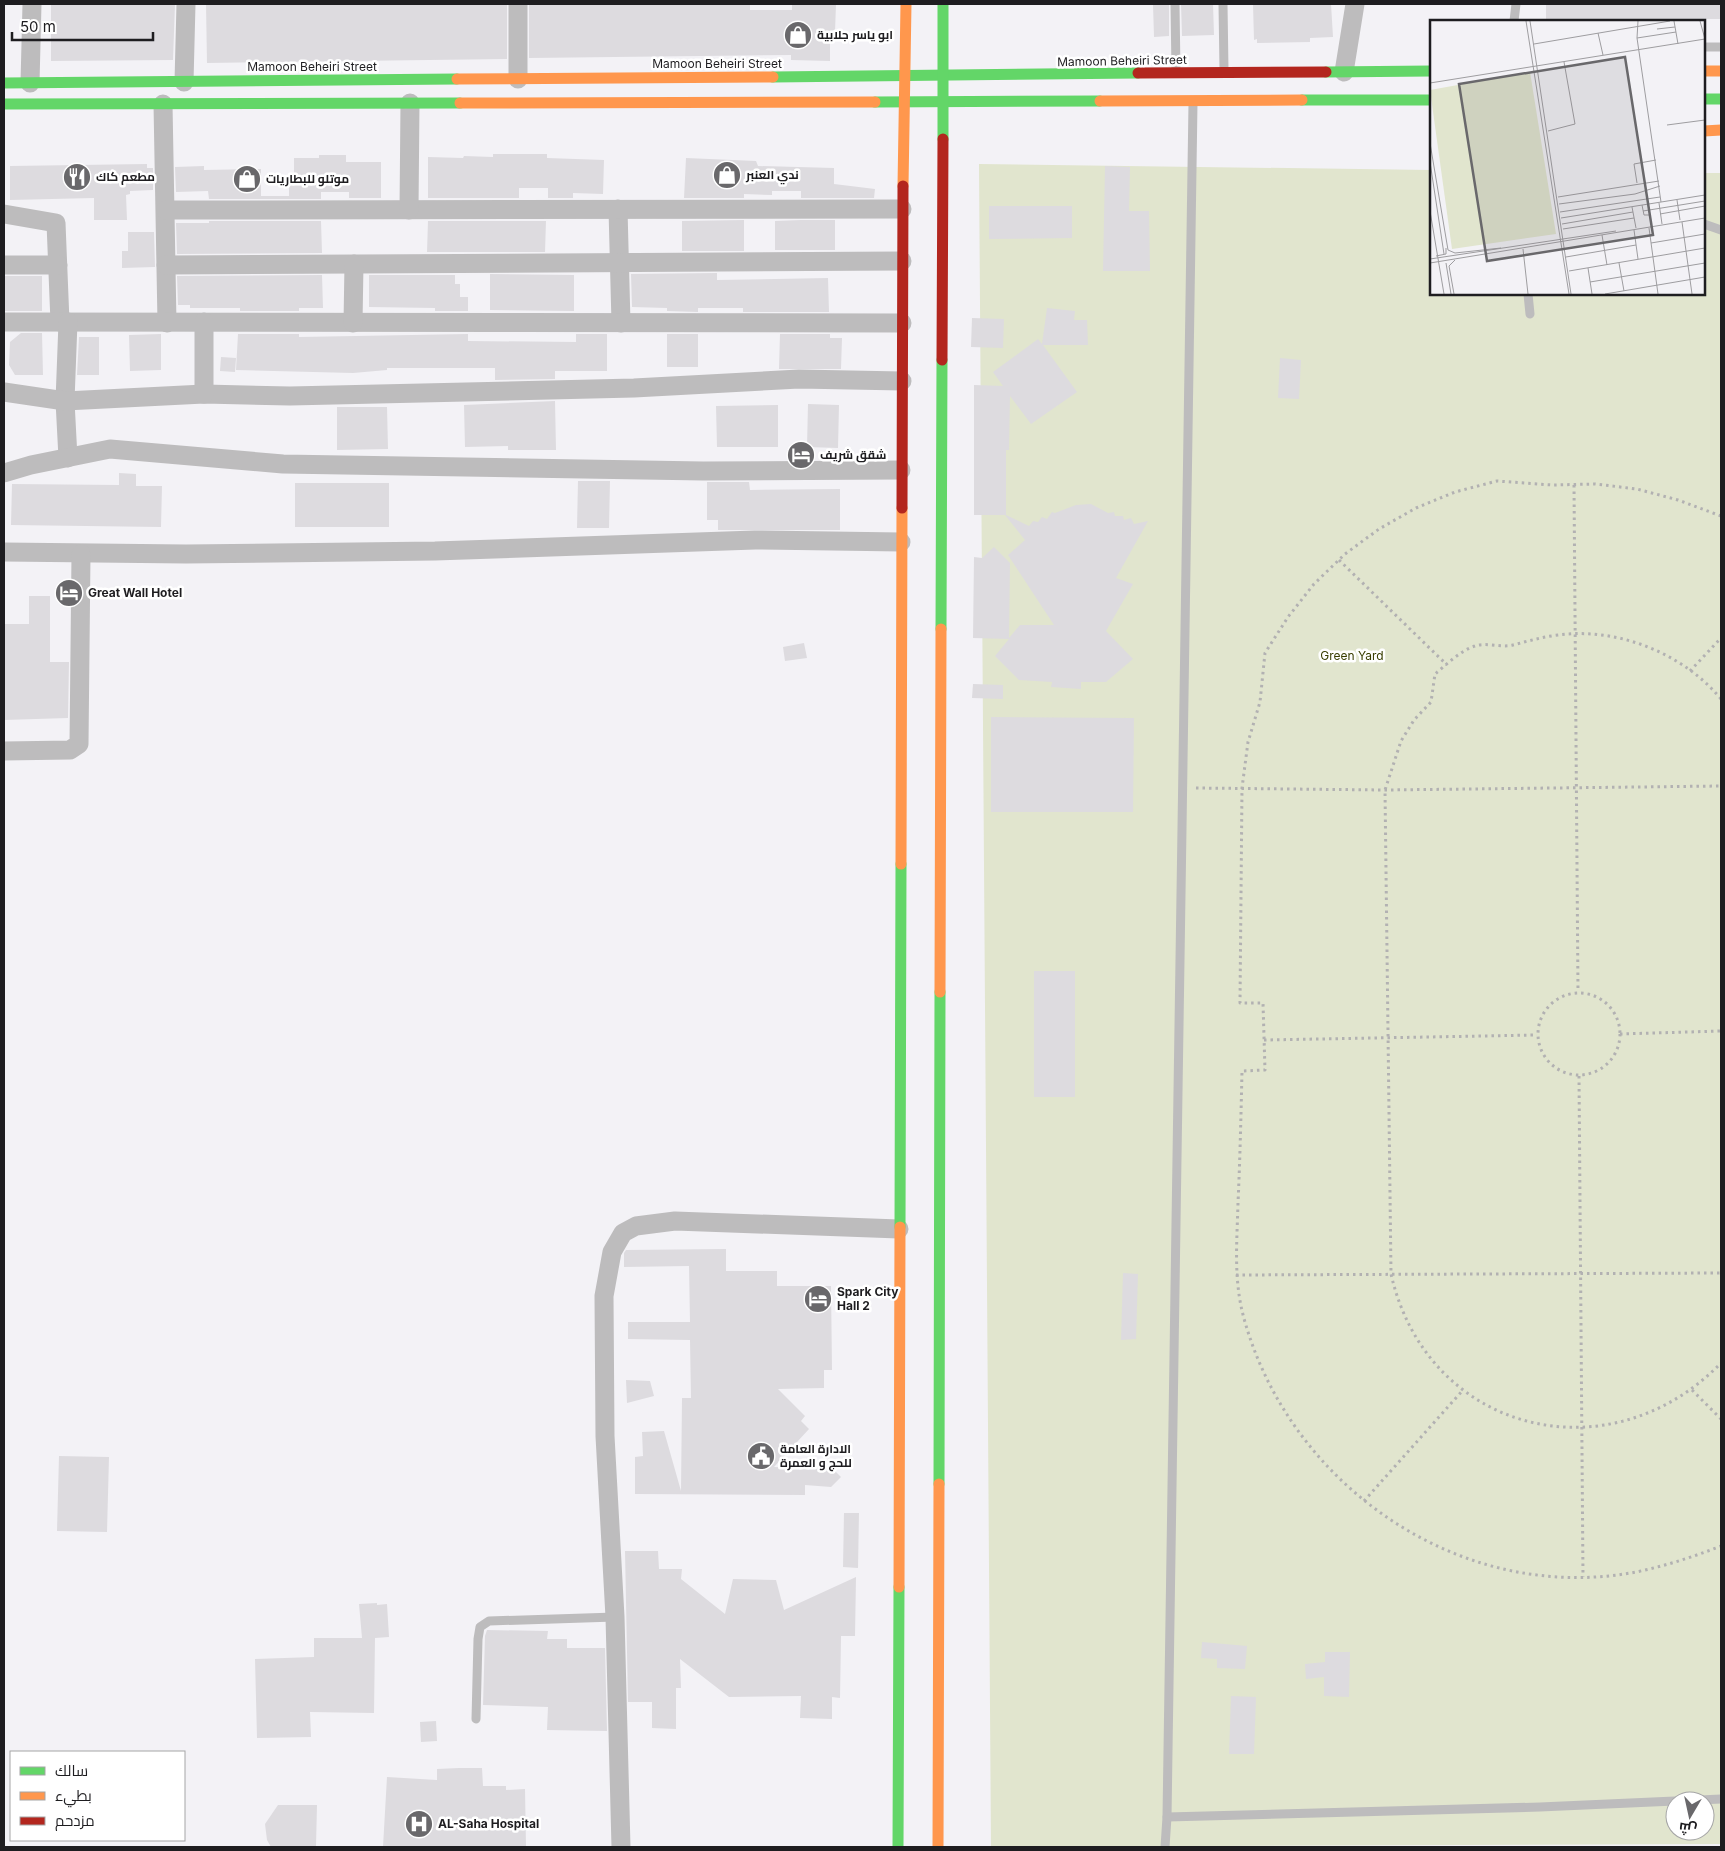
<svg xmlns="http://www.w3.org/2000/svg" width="1725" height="1851" viewBox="0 0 1725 1851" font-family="Inter,Cairo,sans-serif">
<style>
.green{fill:#e1e5ce;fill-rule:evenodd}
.building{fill:#dddbdf}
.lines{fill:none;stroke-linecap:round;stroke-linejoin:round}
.path{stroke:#b2b1b2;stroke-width:3;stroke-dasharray:2.5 4;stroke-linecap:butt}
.lane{stroke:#bdbcbd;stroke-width:9}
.street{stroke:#bdbcbd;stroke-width:19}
.fast{stroke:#63d668;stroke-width:11}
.slow{stroke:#ff974d;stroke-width:11}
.jam{stroke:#b3261e;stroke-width:11}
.labels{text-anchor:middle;stroke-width:5;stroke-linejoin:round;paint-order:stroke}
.poi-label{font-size:12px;font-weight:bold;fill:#1e1d20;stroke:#fff;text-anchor:start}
.street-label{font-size:12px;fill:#1e1d20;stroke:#fff}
.park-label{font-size:12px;fill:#383d00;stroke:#fff}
.inset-road{fill:none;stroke:#9e9da0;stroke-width:1}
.view{fill:#69686b;fill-opacity:0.15;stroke:#69686b;stroke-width:2.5}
.inset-edge{fill:none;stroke:#1e1d20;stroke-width:2.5}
</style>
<rect width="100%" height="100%" fill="#f3f2f6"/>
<path class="green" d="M 979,164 L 1431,170 L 1431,294 L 1704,294 L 1704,173 L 1721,173 L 1721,1844 L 991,1847 ZM 1675,1801 L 1705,1801 L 1705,1831 L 1675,1831 Z"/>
<g class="building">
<polygon points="51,4 175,4 173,60 51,61"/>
<polygon points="206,4 507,4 507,59 207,63"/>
<polygon points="529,4 750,4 750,10 792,10 792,4 836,4 835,32 830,32 830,61 791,60 791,55 529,58"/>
<polygon points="1153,4 1169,4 1169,36 1154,37"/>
<polygon points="1181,4 1213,4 1214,35 1182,36"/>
<polygon points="1253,4 1331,4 1333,37 1310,38 1310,42 1257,43 1257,39 1254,40"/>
<rect x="1546" y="4" width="175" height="15"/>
<polygon points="493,154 547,154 547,158 604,160 603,194 573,193 573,198 548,198 548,188 519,188 519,198 428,198 428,157 463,158 464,156 493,157"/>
<polygon points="319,155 346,155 346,162 381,162 381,198 349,198 349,192 321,192 321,199 209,199 208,191 176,192 175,167 204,166 204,170 261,169 261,196 289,196 289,176 294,176 294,158 319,158"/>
<polygon points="686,158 756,161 758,166 834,168 834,184 875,189 874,198 801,198 801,191 772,191 772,195 744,194 744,198 684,198"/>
<polygon points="147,164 147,168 153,168 153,190 130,191 130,194 126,195 127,220 94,220 94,198 10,200 10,166"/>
<polygon points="1105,166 1130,167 1129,211 1149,211 1150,271 1103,271"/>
<polygon points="989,206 1072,206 1072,238 989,239"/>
<polygon points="744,220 744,251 682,251 682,221"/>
<polygon points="801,220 835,220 835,250 775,250 775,221"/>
<polygon points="209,221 321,221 322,253 177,254 176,223 209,223"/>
<polygon points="428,221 546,221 545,252 427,252"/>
<polygon points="128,232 154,232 155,267 122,268 122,251 128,251"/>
<polygon points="717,273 717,280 828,278 829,312 743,312 743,308 698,308 698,312 667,311 667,308 632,307 631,274"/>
<polygon points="490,274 574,275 574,311 490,310"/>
<polygon points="322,275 323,308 299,308 299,311 240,311 240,308 190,308 190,305 178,305 177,276"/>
<polygon points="369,275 455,275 455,284 460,284 460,297 468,297 468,311 435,311 435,308 369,307"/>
<rect x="4" y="276" width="38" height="35"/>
<polygon points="1047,308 1075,311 1074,320 1087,320 1088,345 1043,345 1077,392 1031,424 1010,396 1009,450 1006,450 1006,515 1029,526 1033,521 1038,522 1042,517 1047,519 1052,512 1055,513 1076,505 1091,504 1108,513 1114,512 1115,516 1123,516 1124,520 1131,518 1134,524 1148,521 1116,578 1133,584 1106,631 1133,659 1106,682 1081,682 1081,689 1051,687 1052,682 1019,680 995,656 1009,639 973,638 974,557 982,558 994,547 1010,563 1009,638 1020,625 1054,625 1008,555 1025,540 1005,515 974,515 974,385 1003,386 993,372 1038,339 1042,344"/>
<polygon points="972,318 1004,319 1003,348 971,347"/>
<polygon points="21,333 42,333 43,375 15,375 9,365 10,342"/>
<polygon points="161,334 161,370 130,371 129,335"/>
<polygon points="238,334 299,334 299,337 468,334 468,341 576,342 576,334 607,334 607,371 555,371 555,379 495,380 495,368 387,368 387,370 353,373 236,370"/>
<rect x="667" y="334" width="31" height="33"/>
<polygon points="780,334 830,334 830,338 842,338 841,369 779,369"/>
<polygon points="79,337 99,337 99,375 77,375"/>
<polygon points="221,357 236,358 235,372 220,371"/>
<polygon points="1280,358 1301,360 1299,399 1278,398"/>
<polygon points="555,401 556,450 508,450 508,446 465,447 464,405"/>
<polygon points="808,404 839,405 838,448 807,447"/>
<polygon points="778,405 778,447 717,447 716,406"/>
<polygon points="337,407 387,407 388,449 337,450"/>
<polygon points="119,473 136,474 136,486 162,486 161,527 11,525 12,484 119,485"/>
<polygon points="578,481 610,481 609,528 577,528"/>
<polygon points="707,482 749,482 750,490 840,489 840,530 718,530 718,520 707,520"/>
<rect x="295" y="483" width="94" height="44"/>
<polygon points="29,596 50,596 50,662 69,662 68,718 4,720 4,624 29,624"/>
<polygon points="804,643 807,658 785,661 783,647"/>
<polygon points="973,684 1003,685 1003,699 972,698"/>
<polygon points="991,717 1134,718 1133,812 991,812"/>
<rect x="1034" y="971" width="41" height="126"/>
<polygon points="726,1249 726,1271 777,1271 777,1286 831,1286 832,1370 824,1370 824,1388 778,1389 805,1416 801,1421 809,1429 774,1467 833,1469 841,1477 831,1487 805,1485 805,1495 635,1494 635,1457 643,1456 642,1432 664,1431 681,1491 682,1398 691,1398 690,1340 628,1339 628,1322 690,1322 689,1266 624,1267 624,1253 626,1250"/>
<polygon points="1123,1273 1138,1274 1136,1339 1121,1340"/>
<polygon points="626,1380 650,1381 654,1396 627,1403"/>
<polygon points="59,1456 109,1457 107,1532 57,1531"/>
<polygon points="844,1513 859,1513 858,1568 843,1567"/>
<polygon points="625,1551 658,1551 659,1569 682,1569 681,1579 725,1614 733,1579 776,1580 784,1610 856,1577 855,1636 841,1636 840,1698 832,1697 832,1719 800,1718 801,1696 729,1697 680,1659 681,1688 676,1688 676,1729 652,1728 652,1702 628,1702"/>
<polygon points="377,1603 377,1605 387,1604 389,1637 375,1638 374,1713 310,1712 311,1737 257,1738 255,1659 314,1657 314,1638 362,1638 359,1604"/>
<polygon points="487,1630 548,1631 547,1639 567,1639 567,1648 605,1648 607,1731 547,1730 548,1707 483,1705 485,1636"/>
<polygon points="1202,1642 1247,1646 1245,1669 1217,1668 1217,1659 1201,1658"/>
<polygon points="1325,1652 1350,1652 1349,1697 1324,1696 1324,1677 1306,1679 1305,1664 1325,1662"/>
<polygon points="1231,1696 1256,1697 1254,1754 1229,1754"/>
<polygon points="436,1721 437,1741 421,1742 420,1722"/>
<polygon points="459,1768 482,1768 483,1786 506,1786 506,1790 525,1789 526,1847 383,1847 387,1777 437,1780 437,1769"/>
<polygon points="278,1805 317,1805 316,1846 271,1847 267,1840 265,1824"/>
</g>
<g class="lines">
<g class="path">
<polyline points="1574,485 1578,992"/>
<path d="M 1721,516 L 1678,500 L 1637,489 L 1595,484 L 1552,485 L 1497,481 L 1455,492 L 1416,508 L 1379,529 L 1345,554 L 1314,584 L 1288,617 L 1265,653 L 1260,702 L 1248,742 L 1242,788 L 1240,1003 L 1263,1003 L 1265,1070 L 1242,1071 C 1241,1115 1240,1159 1238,1203 C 1237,1243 1233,1282 1245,1322 C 1292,1487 1462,1605 1636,1572 C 1665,1566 1693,1557 1721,1546"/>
<polyline points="1339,560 1447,665"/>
<polyline points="1690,671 1721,638"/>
<path d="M 1721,699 C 1683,653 1617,627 1558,635 C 1542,637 1528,641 1513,645 C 1501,648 1487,642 1475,646 C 1461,650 1446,665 1435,674 L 1431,702 L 1414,720 L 1401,741 L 1385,790 L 1391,1274 C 1427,1433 1609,1478 1721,1363"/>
<polyline points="1196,788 1385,790 1721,786"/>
<circle cx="1579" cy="1034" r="41"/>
<polyline points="1620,1034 1721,1031"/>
<polyline points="1264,1040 1537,1035"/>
<polyline points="1579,1076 1583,1577"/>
<polyline points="1236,1275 1721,1273"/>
<polyline points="1692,1390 1721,1419"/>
<polyline points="1364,1501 1463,1390"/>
</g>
<g class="lane">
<polyline points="1175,4 1176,71"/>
<polyline points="1223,4 1224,70"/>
<polyline points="1514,21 1516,4"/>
<polyline points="1704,47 1721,47"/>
<polyline points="1704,224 1721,230"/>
<polyline points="1528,294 1530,314"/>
<polyline points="476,1719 478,1639 480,1627 489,1621 615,1617"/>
<polyline points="1678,1801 1721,1799"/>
<polyline points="1167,1817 1540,1807 1675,1801"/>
<polyline points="1165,1847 1167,1817 1193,103"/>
</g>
<g class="street">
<polyline points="518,4 518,79"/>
<polyline points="1344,72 1355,4"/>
<polyline points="184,82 186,4"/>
<polyline points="30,83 32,4"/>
<polyline points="163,104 167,323"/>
<polyline points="618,209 621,323"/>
<polyline points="166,210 902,209"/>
<polyline points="409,210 410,103"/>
<polyline points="4,214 56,223 60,322"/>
<polyline points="4,265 58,265"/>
<polyline points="166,265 902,261"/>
<polyline points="4,322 902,323"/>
<polyline points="68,322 65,401 68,458"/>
<polyline points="353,323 354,264"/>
<polyline points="4,392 65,401 204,394 290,396 634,388 799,379 902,381"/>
<polyline points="204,394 204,322"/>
<polyline points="4,473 31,465 110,449 283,464 703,471 901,470"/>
<polyline points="4,552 186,554 435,551 755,540 901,542"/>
<polyline points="4,751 70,750 79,744 81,554"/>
<polyline points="621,1847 615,1617 605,1436 604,1296 612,1252 623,1233 636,1226 675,1221 899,1229"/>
</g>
<g class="fast">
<polyline points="1326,72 1431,71"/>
<polyline points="773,77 1138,73"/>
<polyline points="4,83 457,79"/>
<polyline points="1704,99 1721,99"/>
<polyline points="1302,100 1431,100"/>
<polyline points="875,102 1100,101"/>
<polyline points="4,104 460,103"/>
<polyline points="943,139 943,4"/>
<polyline points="941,629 942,360"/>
<polyline points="900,1227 901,864"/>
<polyline points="939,1484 940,992"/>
<polyline points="898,1847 899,1587"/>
</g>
<g class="slow">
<polyline points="1704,71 1721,71"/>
<polyline points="457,79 773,77"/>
<polyline points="1100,101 1302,100"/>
<polyline points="460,103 875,102"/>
<polyline points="1704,131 1721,130"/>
<polyline points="903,186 906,4"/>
<polyline points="901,864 902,508"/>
<polyline points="940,992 941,629"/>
<polyline points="899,1587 900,1227"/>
<polyline points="938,1847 939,1484"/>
</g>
<g class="jam">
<polyline points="1138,73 1326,72"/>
<polyline points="942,360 943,139"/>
<polyline points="902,508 903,186"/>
</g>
</g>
<defs>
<symbol id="shop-disc" viewBox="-11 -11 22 22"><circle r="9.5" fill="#69686b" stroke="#fff"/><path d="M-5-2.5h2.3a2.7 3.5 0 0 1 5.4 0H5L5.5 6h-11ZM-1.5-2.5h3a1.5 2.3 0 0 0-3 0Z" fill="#fff"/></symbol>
<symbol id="restaurant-disc" viewBox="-11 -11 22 22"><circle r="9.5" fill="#69686b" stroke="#fff"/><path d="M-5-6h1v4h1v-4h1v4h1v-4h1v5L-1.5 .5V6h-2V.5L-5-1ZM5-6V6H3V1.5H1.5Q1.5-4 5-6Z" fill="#fff"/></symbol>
<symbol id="hotel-disc" viewBox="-11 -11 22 22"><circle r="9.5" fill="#69686b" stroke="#fff"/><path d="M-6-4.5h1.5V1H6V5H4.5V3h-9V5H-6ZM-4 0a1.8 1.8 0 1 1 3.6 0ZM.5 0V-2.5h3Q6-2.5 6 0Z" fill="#fff"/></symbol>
<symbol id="civic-disc" viewBox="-11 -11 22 22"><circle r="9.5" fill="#69686b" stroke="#fff"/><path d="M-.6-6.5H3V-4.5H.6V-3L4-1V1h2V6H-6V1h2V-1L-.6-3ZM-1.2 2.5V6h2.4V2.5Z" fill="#fff"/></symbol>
<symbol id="hospital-disc" viewBox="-11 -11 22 22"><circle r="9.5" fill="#69686b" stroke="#fff"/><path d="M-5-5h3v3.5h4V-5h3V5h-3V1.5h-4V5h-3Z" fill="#fff"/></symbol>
</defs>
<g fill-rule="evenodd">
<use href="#shop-disc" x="782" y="19" width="32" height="32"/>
<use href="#shop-disc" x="711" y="159" width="32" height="32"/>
<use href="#restaurant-disc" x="61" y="161" width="32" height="32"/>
<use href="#shop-disc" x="231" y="163" width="32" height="32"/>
<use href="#hotel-disc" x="785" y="439" width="32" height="32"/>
<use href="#hotel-disc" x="53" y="577" width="32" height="32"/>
<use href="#hotel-disc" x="802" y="1283" width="32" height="32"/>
<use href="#civic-disc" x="745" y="1440" width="32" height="32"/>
<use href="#hospital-disc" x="403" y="1808" width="32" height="32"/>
</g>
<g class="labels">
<g class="poi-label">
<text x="817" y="39">ابو ياسر جلابية</text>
<text x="746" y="179">ندي العنبر</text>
<text x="96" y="181">مطعم كاك</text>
<text x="266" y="183">موتلو للبطاريات</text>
<text x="820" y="459">شقق شريف</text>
<text x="88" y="597">Great Wall Hotel</text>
<text x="837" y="1296">Spark City<tspan x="837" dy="14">Hall 2</tspan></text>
<text x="780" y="1453">الادارة العامة<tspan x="780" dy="14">للحج و العمرة</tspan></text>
<text x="438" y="1828">AL-Saha Hospital</text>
</g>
<g class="street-label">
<text transform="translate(1122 61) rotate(-1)" y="4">Mamoon Beheiri Street</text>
<text x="717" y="68">Mamoon Beheiri Street</text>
<text x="312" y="71">Mamoon Beheiri Street</text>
</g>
<g class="park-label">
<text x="1352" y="660">Green Yard</text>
</g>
</g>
<g transform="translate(1430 20)">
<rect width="275" height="275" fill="#f3f2f6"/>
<path d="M 100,52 L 126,214 L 22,229 L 0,70 Z" fill="#e1e5ce"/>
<path class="inset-road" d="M 96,1 L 139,274M 100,1 L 141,274M 208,1 L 207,18 L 231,182M 244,1 L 248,24M 227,9 L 245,7M 168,13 L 173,35M 207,18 L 246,12M 104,24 L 240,1M 0,63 L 275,19 L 270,1M 237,105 L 275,100M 118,111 L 145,104 L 134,42M 0,123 L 18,230 L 25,233 L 71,228M 0,142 L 14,234M 207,163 L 204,144 L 226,140M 128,177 L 229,161M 247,180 L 250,200M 229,183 L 232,204M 129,184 L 205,174 L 230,166M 212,185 L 214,195 L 220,195 L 221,205M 202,187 L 206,208M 0,191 L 14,274M 213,191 L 275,181M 130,192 L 230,177M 230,194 L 275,186M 131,198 L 275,175M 252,202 L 262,274M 132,204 L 203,192M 219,208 L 228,274M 133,209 L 204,198M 204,210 L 208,239M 172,215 L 177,245M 221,223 L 275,214M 93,229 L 98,274M 6,236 L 16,234 L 16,228M 136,237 L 206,225M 0,239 L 186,211M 0,243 L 275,198M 16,243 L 21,274M 189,243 L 194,271M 158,248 L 162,274M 139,251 L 275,228M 160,262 L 275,243M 24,274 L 19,246 L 25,240M 175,274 L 275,257"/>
<path class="view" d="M 195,37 L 223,215 L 57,241 L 29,64 Z"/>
<rect width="275" height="275" class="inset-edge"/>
</g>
<rect width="1725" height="1851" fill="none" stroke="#1e1d20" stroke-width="10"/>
<rect x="10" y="1751" width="175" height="90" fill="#ffffff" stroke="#a5a5a6"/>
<rect x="20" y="1767" width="25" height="8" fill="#63d668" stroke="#a5a5a6"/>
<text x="55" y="1776" font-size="15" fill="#1e1d20">سالك</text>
<rect x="20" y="1792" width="25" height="8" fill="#ff974d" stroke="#a5a5a6"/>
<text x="55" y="1801" font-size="15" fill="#1e1d20">بطيء</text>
<rect x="20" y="1817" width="25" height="8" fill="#b3261e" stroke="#a5a5a6"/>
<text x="55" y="1826" font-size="15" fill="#1e1d20">مزدحم</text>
<g transform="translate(1690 1816) rotate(189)"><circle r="24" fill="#ffffff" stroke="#a5a5a6"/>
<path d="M0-4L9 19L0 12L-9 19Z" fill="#69686b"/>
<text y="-8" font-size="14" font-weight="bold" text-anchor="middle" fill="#1e1d20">ش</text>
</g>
<path d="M12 32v8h141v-8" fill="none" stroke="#1e1d20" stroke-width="2.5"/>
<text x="20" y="32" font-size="15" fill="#1e1d20" stroke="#ffffff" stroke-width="4" paint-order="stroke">50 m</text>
</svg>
